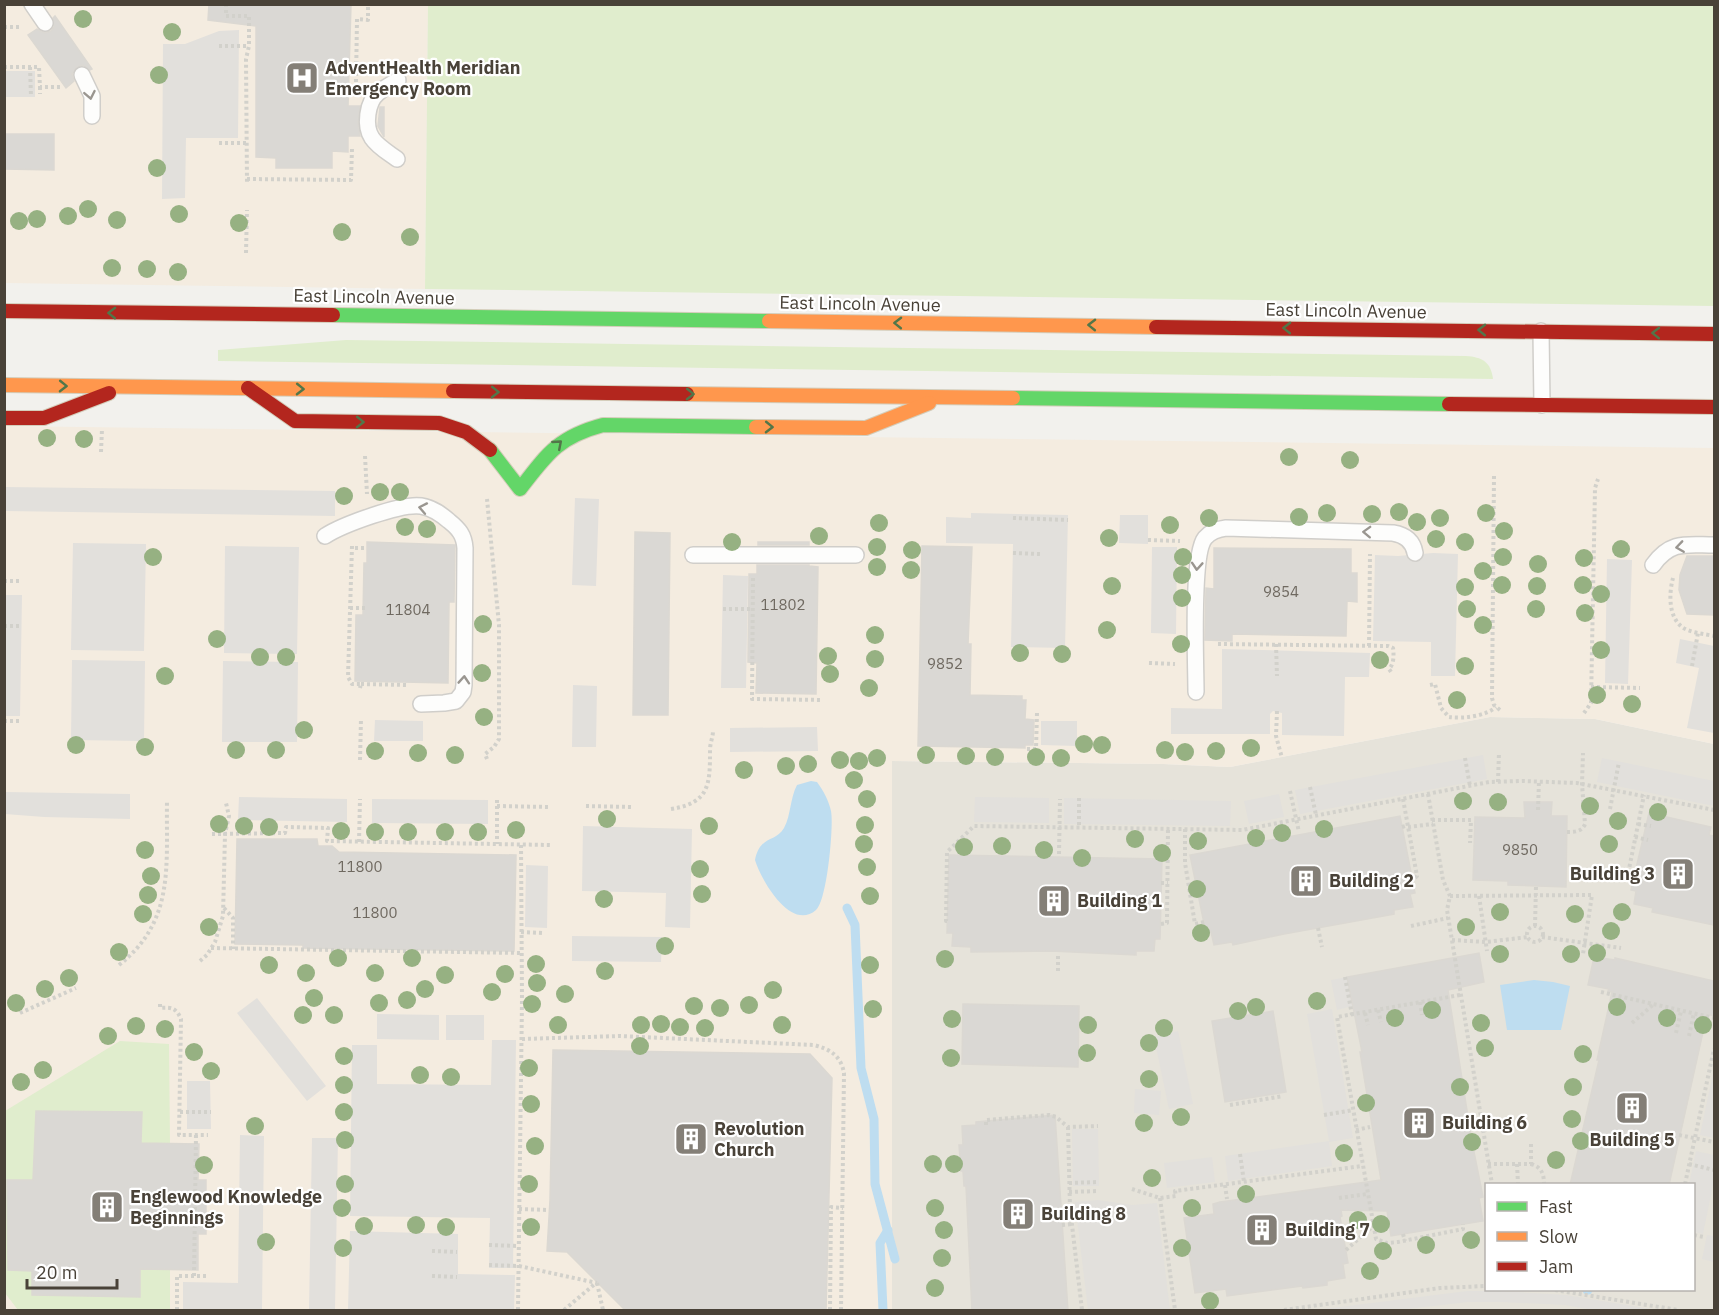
<svg xmlns="http://www.w3.org/2000/svg" width="1719" height="1315" viewBox="0 0 1719 1315" font-family="'IBM Plex Sans',sans-serif">
<style>
.residential{fill:#e6e3da;fill-rule:evenodd}
.commercial{fill:#f4ece0}
.green{fill:#e0edcd}
.parking{fill:#e2e0dc}
.water{fill:#beddf0}
.lines{fill:none;stroke-linecap:round;stroke-linejoin:round}
.stream{stroke:#beddf0;stroke-width:9}
.building{fill:#dad8d4;stroke:#dbd8d2;stroke-width:1.5}
.lane-casing{stroke:#d0ceca;stroke-width:18}
.fast-casing{stroke:#d4cdba;stroke-width:16}
.slow-casing{stroke:#d4cdba;stroke-width:16}
.jam-casing{stroke:#d4cdba;stroke-width:16}
.path{stroke:#d2d1cb;stroke-width:4;stroke-dasharray:3 3;stroke-linecap:butt}
.lane{stroke:#fdfdfc;stroke-width:15}
.fast{stroke:#63d668;stroke-width:14}
.slow{stroke:#ff974d;stroke-width:14}
.jam{stroke:#b3261e;stroke-width:14}
.tree{fill:#96b182}
.oneway{stroke:#9a9690}
.oneway2{stroke:#527649}
.labels{text-anchor:middle;stroke-width:4.5;stroke-linejoin:round;paint-order:stroke}
.number-label{font-size:15px;fill:#6f6960}
.poi-label{font-size:18px;font-weight:bold;fill:#494238;stroke:#fff;text-anchor:start}
.street-label{font-size:18px;fill:#494238;stroke:#fff}
</style>
<rect width="100%" height="100%" fill="#f2f1ed"/>
<path class="residential" d="M 1490,717 L 1595,719 L 1714,744 L 1714,1310 L 892,1310 L 892,761 L 1163,764 L 1230,767 ZM 1486,1184 L 1694,1184 L 1694,1290 L 1486,1290 Z"/>
<g class="commercial">
<polygon points="5,5 428,5 425,289 5,283"/>
<polygon points="5,426 1714,448 1714,744 1595,719 1490,717 1230,767 1163,764 892,761 892,1310 5,1310"/>
</g>
<g class="green">
<polygon points="428,5 1714,5 1714,306 425,289"/>
<path d="M 346,340 L 1466,356 C 1482,357 1491,362 1493,379 L 218,361 L 218,350 Z"/>
<polygon points="120,1041 169,1044 170,1144 141,1143 142,1112 36,1111 33,1180 7,1180 8,1245 33,1246 32,1295 140,1297 140,1269 170,1269 170,1310 18,1310 5,1293 5,1111"/>
</g>
<g class="parking">
<polygon points="239,30 238,138 186,138 185,198 162,199 163,44 185,44 219,31"/>
<rect x="5" y="71" width="30" height="26"/>
<polygon points="5,487 335,491 335,516 5,511"/>
<polygon points="575,498 599,499 596,586 572,585"/>
<polygon points="971,513 1068,515 1065,648 1011,647 1013,544 946,543 946,517 971,518"/>
<polygon points="1120,515 1148,515 1148,544 1119,543"/>
<polygon points="73,543 146,544 144,651 71,650"/>
<polygon points="225,546 299,547 297,654 224,653"/>
<polygon points="1152,547 1177,547 1176,634 1151,633"/>
<polygon points="1433,553 1458,554 1455,676 1431,676 1431,642 1373,641 1375,555 1398,556"/>
<polygon points="1607,559 1632,560 1628,684 1605,683"/>
<polygon points="723,575 748,576 746,688 721,688"/>
<polygon points="5,595 22,595 20,716 5,716"/>
<polygon points="1680,639 1714,646 1714,733 1687,728 1699,668 1676,663"/>
<polygon points="1222,649 1370,653 1369,677 1345,677 1344,736 1282,735 1282,713 1273,711 1270,714 1270,734 1171,734 1171,708 1222,709"/>
<polygon points="72,660 145,661 144,741 71,740"/>
<polygon points="223,661 298,662 297,742 222,742"/>
<polygon points="573,685 597,686 596,747 572,747"/>
<polygon points="375,720 423,721 423,741 374,741"/>
<polygon points="1041,721 1077,721 1077,746 1041,745"/>
<polygon points="817,727 818,751 730,752 730,728"/>
<polygon points="1483,755 1487,779 1300,814 1295,790"/>
<polygon points="1602,758 1714,781 1714,806 1597,782"/>
<polygon points="5,792 130,794 130,819 44,817 5,814"/>
<polygon points="1279,794 1284,817 1249,824 1244,801"/>
<polygon points="239,797 347,799 347,822 238,820"/>
<polygon points="975,797 1049,798 1049,823 974,822"/>
<polygon points="1064,798 1231,801 1230,826 1064,824"/>
<polygon points="372,799 488,800 488,824 372,823"/>
<polygon points="583,826 692,829 690,928 665,927 666,893 582,891"/>
<polygon points="526,865 548,866 547,928 525,927"/>
<polygon points="572,936 662,937 661,962 572,961"/>
<polygon points="1347,977 1353,1006 1337,1010 1331,980"/>
<polygon points="257,998 326,1086 307,1101 237,1013"/>
<polygon points="1332,1009 1353,1138 1329,1142 1332,1166 1228,1181 1225,1156 1329,1141 1307,1014"/>
<polygon points="377,1014 439,1015 439,1040 377,1039"/>
<rect x="446" y="1015" width="38" height="25"/>
<polygon points="1178,1031 1193,1104 1169,1109 1154,1037"/>
<polygon points="492,1040 516,1040 513,1268 489,1268 490,1218 350,1216 352,1045 377,1045 377,1084 491,1085"/>
<polygon points="1714,1069 1714,1138 1700,1135"/>
<polygon points="187,1081 210,1081 211,1129 187,1129"/>
<polygon points="1135,1089 1161,1091 1159,1115 1134,1113"/>
<polygon points="1072,1129 1098,1129 1099,1186 1073,1186"/>
<polygon points="240,1135 264,1136 262,1310 183,1310 183,1282 238,1283"/>
<polygon points="312,1138 338,1138 335,1310 309,1310"/>
<polygon points="1696,1151 1714,1155 1714,1180 1703,1234 1694,1232 1694,1184 1689,1184"/>
<polygon points="1212,1157 1215,1182 1167,1188 1164,1163"/>
<polygon points="1098,1200 1132,1205 1157,1203 1170,1310 1088,1310 1075,1202"/>
<polygon points="350,1231 458,1234 458,1274 515,1275 514,1310 348,1310"/>
<polygon points="1707,1235 1714,1236 1714,1262 1702,1259"/>
<polygon points="1467,1291 1500,1291 1566,1295 1657,1310 1593,1310 1565,1305 1500,1302 1468,1302 1399,1310 1316,1310"/>
</g>
<g class="water">
<path d="M 811,781 L 817,782 C 823,790 829,801 831,811 C 834,825 827,901 816,910 C 791,932 761,880 755,860 C 760,835 775,843 784,828 C 791,815 790,798 797,785 Z"/>
<polygon points="1534,980 1553,982 1570,986 1561,1030 1507,1030 1500,985"/>
</g>
<g class="lines">
<g class="stream">
<polyline points="847,908 855,925 861,1068 874,1119 875,1184 895,1259"/>
<polyline points="1587,1290 1588,1290"/>
<polyline points="883,1310 880,1243 888,1230"/>
</g>
</g>
<g class="building">
<polygon points="209,4 351,4 348,106 360,106 358,122 360,136 348,136 348,152 332,151 332,168 276,168 276,158 256,157 256,26 208,20"/>
<polygon points="55,16 92,69 90,70 83,65 77,67 72,74 74,81 66,88 28,35 37,29 45,33 51,31 54,27 53,18"/>
<polygon points="380,107 384,107 384,137 378,126"/>
<polygon points="4,134 54,134 54,170 4,169"/>
<polygon points="635,532 670,533 668,715 633,715"/>
<polygon points="367,542 455,545 454,602 449,602 448,683 355,681 356,615 363,615 364,563 367,563"/>
<rect x="758" y="542" width="51" height="3"/>
<polygon points="922,546 972,547 968,644 971,644 970,695 1022,696 1022,700 1026,700 1025,719 1034,720 1033,745 1025,745 1025,748 918,746"/>
<polygon points="1214,548 1351,549 1351,573 1357,573 1357,602 1347,601 1346,636 1232,634 1232,641 1205,640 1206,588 1214,589"/>
<polygon points="1687,556 1714,556 1714,615 1687,614 1679,590 1680,575"/>
<polygon points="757,565 809,565 809,566 818,567 816,694 756,693 757,663 748,662 749,574 757,574"/>
<polygon points="1524,802 1552,802 1551,816 1567,816 1566,887 1508,885 1508,881 1473,880 1475,817 1525,818"/>
<polygon points="1649,813 1711,827 1709,835 1714,836 1714,925 1652,912 1653,908 1634,904 1636,891 1631,890"/>
<polygon points="1400,816 1415,893 1410,894 1413,907 1394,910 1394,914 1284,934 1233,945 1232,942 1214,945 1211,932 1206,933 1190,855"/>
<polygon points="237,839 317,839 318,846 332,846 339,852 516,855 514,951 303,948 303,945 235,944"/>
<polygon points="949,855 1162,859 1160,939 1155,939 1154,951 1136,951 1136,955 1051,951 971,952 971,947 952,946 953,933 947,933"/>
<polygon points="1479,953 1484,982 1448,990 1472,1142 1483,1197 1479,1198 1483,1221 1391,1236 1387,1211 1341,1210 1342,1216 1340,1217 1348,1263 1343,1264 1345,1278 1327,1281 1327,1285 1303,1288 1302,1286 1227,1296 1226,1289 1195,1293 1184,1218 1214,1214 1213,1204 1220,1202 1381,1180 1360,1052 1362,1052 1347,977"/>
<polygon points="1594,957 1615,960 1615,958 1714,981 1714,1016 1707,1014 1669,1185 1570,1185 1599,1060 1597,1060 1612,992 1608,991 1609,989 1588,985"/>
<polygon points="963,1004 1079,1006 1078,1067 962,1064"/>
<polygon points="1273,1011 1286,1092 1225,1102 1212,1021"/>
<polygon points="553,1050 810,1054 832,1078 826,1311 626,1311 567,1252 547,1251 550,1200"/>
<polygon points="36,1111 142,1112 141,1143 199,1144 198,1180 206,1180 206,1234 198,1234 198,1270 140,1269 140,1297 32,1295 32,1271 8,1270 7,1180 33,1180"/>
<polygon points="1055,1115 1068,1311 972,1311 966,1186 964,1186 963,1171 961,1171 959,1145 963,1145 962,1126 976,1125 976,1122"/>
</g>
<g class="lines">
<defs>
<g id="lane">
<polyline points="32,4 45,23"/>
<polyline points="82,75 92,96 92,116"/>
<path d="M 397,159 C 389,153 378,147 372,138 C 364,126 367,102 378,93 C 384,88 392,84 398,80"/>
<polyline points="1541,331 1542,405"/>
<path d="M 325,536 C 342,525 401,503 421,506 C 433,508 441,514 449,521 C 459,529 464,535 465,548 L 464,685 L 463,692 L 456,701 L 444,703 L 421,704"/>
<polyline points="693,555 856,555"/>
<path d="M 1653,565 C 1671,540 1687,545 1714,545"/>
<path d="M 1196,692 C 1196,665 1191,555 1205,538 C 1210,532 1218,529 1226,528 L 1393,533 C 1405,535 1413,541 1415,553"/>
</g>
<g id="fast">
<polyline points="333,315 769,321"/>
<polyline points="1013,398 1449,404"/>
<path d="M 490,450 L 520,489 C 547,454 558,437 603,425 L 756,427"/>
</g>
<g id="slow">
<polyline points="769,321 1156,327"/>
<polyline points="4,385 453,391"/>
<polyline points="687,394 1013,398"/>
<polyline points="756,427 866,428 929,403"/>
</g>
<g id="jam">
<polyline points="4,311 333,315"/>
<polyline points="1156,327 1714,334"/>
<polyline points="248,388 295,421 439,423 466,432 490,450"/>
<polyline points="453,391 687,394"/>
<polyline points="1449,404 1714,407"/>
<polyline points="4,418 44,418 109,393"/>
</g>
</defs>
<use href="#lane" class="lane-casing"/>
<use href="#fast" class="fast-casing"/>
<use href="#slow" class="slow-casing"/>
<use href="#jam" class="jam-casing"/>
<g class="path">
<polyline points="226,4 226,16 249,16 249,46 246,59 247,183"/>
<polyline points="4,27 20,27"/>
<polyline points="219,46 249,46"/>
<polyline points="4,67 39,67 40,87 62,87"/>
<polyline points="30,67 31,96"/>
<polyline points="356,82 357,19 368,20 368,4"/>
<polyline points="40,87 40,94"/>
<polyline points="219,143 247,143"/>
<polyline points="247,179 351,180 352,149"/>
<polyline points="246,253 247,210"/>
<polyline points="101,452 102,429"/>
<polyline points="365,456 367,494"/>
<polyline points="1494,476 1492,698 1494,705 1500,710"/>
<polyline points="1013,518 1068,520"/>
<polyline points="1148,540 1180,541"/>
<polyline points="352,546 348,677 352,684 361,684 360,688"/>
<polyline points="355,548 367,548"/>
<polyline points="1013,553 1040,554"/>
<polyline points="753,578 752,699 823,700"/>
<path d="M 1673,578 C 1669,593 1668,616 1682,627 C 1690,633 1705,634 1714,636"/>
<polyline points="4,581 21,581"/>
<polyline points="350,608 367,608"/>
<polyline points="723,609 753,609"/>
<polyline points="4,626 22,626"/>
<path d="M 1218,644 L 1388,646 L 1393,648 C 1394,655 1394,664 1389,669 L 1391,672"/>
<polyline points="1276,644 1277,676"/>
<polyline points="1369,646 1370,554"/>
<polyline points="1149,663 1175,664"/>
<polyline points="1692,666 1698,633"/>
<polyline points="361,684 408,685"/>
<path d="M 1430,685 L 1435,684 L 1441,708 L 1449,717 C 1463,719 1486,716 1496,707"/>
<polyline points="1591,687 1640,688"/>
<polyline points="1277,711 1276,736 1282,758"/>
<polyline points="1584,713 1591,703 1595,488 1598,479"/>
<polyline points="4,721 19,721"/>
<polyline points="1027,749 1036,749 1037,713"/>
<polyline points="1465,758 1470,786"/>
<polyline points="487,759 485,754 494,747 499,739 499,625 487,499"/>
<polyline points="360,760 361,719"/>
<polyline points="1498,782 1499,752"/>
<polyline points="1310,787 1316,815"/>
<polyline points="1290,791 1299,832"/>
<polyline points="1428,794 1443,880 1450,896 1447,910 1492,1184"/>
<polyline points="1079,798 1079,828"/>
<polyline points="1403,799 1417,876 1413,880"/>
<polyline points="497,800 497,844"/>
<polyline points="497,806 549,807"/>
<polyline points="586,806 631,807"/>
<path d="M 671,809 C 710,803 710,784 710,750 C 710,743 713,737 713,731"/>
<polyline points="1610,809 1619,762"/>
<polyline points="1538,810 1539,781"/>
<polyline points="1432,820 1471,820 1470,843"/>
<polyline points="1638,824 1651,826"/>
<polyline points="1402,827 1408,825"/>
<polyline points="1408,827 1433,824"/>
<polyline points="1185,829 1185,863 1195,924 1204,922"/>
<path d="M 1567,832 C 1574,832 1582,832 1585,824 L 1582,784 L 1583,753"/>
<polyline points="212,834 285,833 286,827 328,828 327,841 550,845"/>
<polyline points="1635,837 1648,840"/>
<polyline points="359,842 360,799"/>
<polyline points="1059,854 1060,799"/>
<polyline points="1639,880 1635,879 1629,869 1644,795"/>
<polyline points="1161,883 1168,883"/>
<polyline points="1450,896 1592,895 1583,954"/>
<polyline points="1479,896 1487,951"/>
<polyline points="224,908 233,918 233,949"/>
<polyline points="947,921 946,921 947,852 974,826 1242,830 1489,782 1522,781 1577,783 1714,810"/>
<polyline points="1161,924 1167,923 1167,920 1168,829"/>
<polyline points="1411,926 1448,918"/>
<polyline points="1535,926 1536,886"/>
<circle cx="1535" cy="934" r="8"/>
<polyline points="1318,928 1322,947"/>
<polyline points="521,932 542,933"/>
<polyline points="1542,937 1621,948"/>
<polyline points="1452,940 1486,942 1528,937"/>
<polyline points="211,948 522,953"/>
<polyline points="200,961 207,955 215,942 223,916 225,834 229,816 226,803"/>
<path d="M 119,965 C 175,921 166,866 167,801"/>
<polyline points="1058,971 1058,955"/>
<polyline points="1345,977 1352,1015"/>
<polyline points="1601,992 1714,1018"/>
<polyline points="1460,995 1337,1017 1376,1239 1387,1243 1398,1242 1463,1229 1463,1224"/>
<polyline points="1420,1002 1422,1015"/>
<path d="M 160,1004 L 160,1008 C 172,1007 176,1008 181,1019 L 179,1135 L 208,1135"/>
<polyline points="1378,1010 1381,1022"/>
<polyline points="20,1013 76,988"/>
<polyline points="1365,1013 1368,1025"/>
<polyline points="1632,1023 1654,1004"/>
<polyline points="1676,1033 1681,1011"/>
<polyline points="1689,1036 1694,1013"/>
<path d="M 522,1039 L 620,1036 L 814,1045 C 830,1049 841,1056 844,1073 L 841,1310"/>
<polyline points="1230,1105 1283,1096"/>
<polyline points="180,1112 211,1112"/>
<polyline points="1324,1115 1353,1110"/>
<polyline points="986,1125 986,1120 1049,1115 1056,1117 1068,1127 1098,1126"/>
<polyline points="1068,1127 1070,1208 1082,1310"/>
<polyline points="1356,1130 1370,1127"/>
<polyline points="1679,1135 1714,1142"/>
<polyline points="1240,1154 1244,1182"/>
<polyline points="1488,1164 1531,1164 1531,1143"/>
<polyline points="1517,1164 1518,1184"/>
<path d="M 1531,1164 C 1542,1167 1544,1175 1544,1184"/>
<polyline points="1689,1164 1714,1170"/>
<polyline points="1069,1183 1099,1182"/>
<polyline points="1685,1184 1714,1049"/>
<polyline points="1225,1185 1227,1199"/>
<polyline points="1132,1189 1160,1198 1176,1196 1175,1191 1362,1166"/>
<polyline points="1069,1192 1099,1191"/>
<polyline points="1160,1198 1175,1310"/>
<polyline points="1339,1198 1367,1194"/>
<polyline points="519,1209 549,1210"/>
<polyline points="1062,1225 1072,1224"/>
<polyline points="1403,1234 1405,1241"/>
<polyline points="1694,1235 1704,1237"/>
<polyline points="489,1245 519,1246"/>
<polyline points="1346,1250 1372,1227"/>
<polyline points="432,1251 457,1252"/>
<polyline points="489,1265 519,1266 597,1283"/>
<polyline points="194,1276 196,1135"/>
<polyline points="432,1276 457,1277"/>
<polyline points="597,1283 603,1310"/>
<polyline points="1555,1290 1678,1310"/>
<polyline points="177,1310 177,1276 207,1276"/>
<polyline points="518,1310 522,1000 521,844"/>
<polyline points="564,1310 596,1283"/>
<polyline points="830,1310 831,1207 843,1208"/>
<polyline points="1284,1310 1440,1288 1486,1286"/>
</g>
<use href="#lane" class="lane"/>
<use href="#fast" class="fast"/>
<use href="#slow" class="slow"/>
<use href="#jam" class="jam"/>
</g>
<g class="tree">
<circle cx="83" cy="19" r="9"/>
<circle cx="172" cy="32" r="9"/>
<circle cx="159" cy="75" r="9"/>
<circle cx="157" cy="168" r="9"/>
<circle cx="88" cy="209" r="9"/>
<circle cx="179" cy="214" r="9"/>
<circle cx="68" cy="216" r="9"/>
<circle cx="37" cy="219" r="9"/>
<circle cx="117" cy="220" r="9"/>
<circle cx="19" cy="221" r="9"/>
<circle cx="239" cy="223" r="9"/>
<circle cx="342" cy="232" r="9"/>
<circle cx="410" cy="237" r="9"/>
<circle cx="112" cy="268" r="9"/>
<circle cx="147" cy="269" r="9"/>
<circle cx="178" cy="272" r="9"/>
<circle cx="47" cy="438" r="9"/>
<circle cx="84" cy="439" r="9"/>
<circle cx="1289" cy="457" r="9"/>
<circle cx="1350" cy="460" r="9"/>
<circle cx="380" cy="492" r="9"/>
<circle cx="400" cy="492" r="9"/>
<circle cx="344" cy="496" r="9"/>
<circle cx="1399" cy="512" r="9"/>
<circle cx="1327" cy="513" r="9"/>
<circle cx="1486" cy="513" r="9"/>
<circle cx="1372" cy="514" r="9"/>
<circle cx="1299" cy="517" r="9"/>
<circle cx="1209" cy="518" r="9"/>
<circle cx="1440" cy="518" r="9"/>
<circle cx="1417" cy="522" r="9"/>
<circle cx="879" cy="523" r="9"/>
<circle cx="1170" cy="525" r="9"/>
<circle cx="405" cy="527" r="9"/>
<circle cx="427" cy="529" r="9"/>
<circle cx="1504" cy="531" r="9"/>
<circle cx="819" cy="536" r="9"/>
<circle cx="1109" cy="538" r="9"/>
<circle cx="1436" cy="539" r="9"/>
<circle cx="732" cy="542" r="9"/>
<circle cx="1465" cy="542" r="9"/>
<circle cx="877" cy="547" r="9"/>
<circle cx="1621" cy="549" r="9"/>
<circle cx="912" cy="550" r="9"/>
<circle cx="153" cy="557" r="9"/>
<circle cx="1183" cy="557" r="9"/>
<circle cx="1503" cy="557" r="9"/>
<circle cx="1584" cy="558" r="9"/>
<circle cx="1538" cy="564" r="9"/>
<circle cx="877" cy="567" r="9"/>
<circle cx="911" cy="570" r="9"/>
<circle cx="1483" cy="571" r="9"/>
<circle cx="1182" cy="575" r="9"/>
<circle cx="1502" cy="585" r="9"/>
<circle cx="1583" cy="585" r="9"/>
<circle cx="1112" cy="586" r="9"/>
<circle cx="1537" cy="586" r="9"/>
<circle cx="1465" cy="587" r="9"/>
<circle cx="1601" cy="594" r="9"/>
<circle cx="1182" cy="598" r="9"/>
<circle cx="1467" cy="609" r="9"/>
<circle cx="1536" cy="609" r="9"/>
<circle cx="1585" cy="613" r="9"/>
<circle cx="483" cy="624" r="9"/>
<circle cx="1483" cy="625" r="9"/>
<circle cx="1107" cy="630" r="9"/>
<circle cx="875" cy="635" r="9"/>
<circle cx="217" cy="639" r="9"/>
<circle cx="1181" cy="644" r="9"/>
<circle cx="1601" cy="650" r="9"/>
<circle cx="1020" cy="653" r="9"/>
<circle cx="1062" cy="654" r="9"/>
<circle cx="828" cy="656" r="9"/>
<circle cx="260" cy="657" r="9"/>
<circle cx="286" cy="657" r="9"/>
<circle cx="875" cy="659" r="9"/>
<circle cx="1380" cy="660" r="9"/>
<circle cx="1465" cy="666" r="9"/>
<circle cx="482" cy="673" r="9"/>
<circle cx="830" cy="674" r="9"/>
<circle cx="165" cy="676" r="9"/>
<circle cx="869" cy="688" r="9"/>
<circle cx="1597" cy="695" r="9"/>
<circle cx="1457" cy="700" r="9"/>
<circle cx="1632" cy="704" r="9"/>
<circle cx="484" cy="717" r="9"/>
<circle cx="304" cy="730" r="9"/>
<circle cx="1084" cy="744" r="9"/>
<circle cx="76" cy="745" r="9"/>
<circle cx="1102" cy="745" r="9"/>
<circle cx="145" cy="747" r="9"/>
<circle cx="1251" cy="748" r="9"/>
<circle cx="236" cy="750" r="9"/>
<circle cx="276" cy="750" r="9"/>
<circle cx="1165" cy="750" r="9"/>
<circle cx="375" cy="751" r="9"/>
<circle cx="1216" cy="751" r="9"/>
<circle cx="1185" cy="752" r="9"/>
<circle cx="418" cy="753" r="9"/>
<circle cx="455" cy="755" r="9"/>
<circle cx="926" cy="755" r="9"/>
<circle cx="966" cy="756" r="9"/>
<circle cx="995" cy="757" r="9"/>
<circle cx="1036" cy="757" r="9"/>
<circle cx="877" cy="758" r="9"/>
<circle cx="1061" cy="758" r="9"/>
<circle cx="840" cy="760" r="9"/>
<circle cx="859" cy="761" r="9"/>
<circle cx="808" cy="764" r="9"/>
<circle cx="786" cy="766" r="9"/>
<circle cx="744" cy="770" r="9"/>
<circle cx="854" cy="780" r="9"/>
<circle cx="867" cy="799" r="9"/>
<circle cx="1463" cy="801" r="9"/>
<circle cx="1498" cy="802" r="9"/>
<circle cx="1590" cy="806" r="9"/>
<circle cx="1658" cy="812" r="9"/>
<circle cx="607" cy="819" r="9"/>
<circle cx="1618" cy="821" r="9"/>
<circle cx="219" cy="824" r="9"/>
<circle cx="865" cy="825" r="9"/>
<circle cx="244" cy="826" r="9"/>
<circle cx="709" cy="826" r="9"/>
<circle cx="269" cy="827" r="9"/>
<circle cx="1324" cy="829" r="9"/>
<circle cx="516" cy="830" r="9"/>
<circle cx="341" cy="831" r="9"/>
<circle cx="375" cy="832" r="9"/>
<circle cx="408" cy="832" r="9"/>
<circle cx="445" cy="832" r="9"/>
<circle cx="478" cy="832" r="9"/>
<circle cx="1282" cy="833" r="9"/>
<circle cx="1256" cy="838" r="9"/>
<circle cx="1135" cy="839" r="9"/>
<circle cx="1198" cy="841" r="9"/>
<circle cx="864" cy="844" r="9"/>
<circle cx="1609" cy="844" r="9"/>
<circle cx="1002" cy="846" r="9"/>
<circle cx="964" cy="847" r="9"/>
<circle cx="145" cy="850" r="9"/>
<circle cx="1044" cy="850" r="9"/>
<circle cx="1162" cy="853" r="9"/>
<circle cx="1082" cy="858" r="9"/>
<circle cx="867" cy="867" r="9"/>
<circle cx="700" cy="869" r="9"/>
<circle cx="151" cy="876" r="9"/>
<circle cx="1197" cy="889" r="9"/>
<circle cx="702" cy="894" r="9"/>
<circle cx="148" cy="895" r="9"/>
<circle cx="870" cy="896" r="9"/>
<circle cx="604" cy="899" r="9"/>
<circle cx="1500" cy="912" r="9"/>
<circle cx="1622" cy="912" r="9"/>
<circle cx="143" cy="914" r="9"/>
<circle cx="1575" cy="914" r="9"/>
<circle cx="209" cy="927" r="9"/>
<circle cx="1466" cy="927" r="9"/>
<circle cx="1611" cy="931" r="9"/>
<circle cx="1201" cy="933" r="9"/>
<circle cx="665" cy="946" r="9"/>
<circle cx="119" cy="952" r="9"/>
<circle cx="1597" cy="953" r="9"/>
<circle cx="1500" cy="954" r="9"/>
<circle cx="1571" cy="954" r="9"/>
<circle cx="338" cy="958" r="9"/>
<circle cx="412" cy="958" r="9"/>
<circle cx="945" cy="959" r="9"/>
<circle cx="536" cy="964" r="9"/>
<circle cx="269" cy="965" r="9"/>
<circle cx="870" cy="965" r="9"/>
<circle cx="605" cy="971" r="9"/>
<circle cx="306" cy="973" r="9"/>
<circle cx="375" cy="973" r="9"/>
<circle cx="505" cy="974" r="9"/>
<circle cx="445" cy="975" r="9"/>
<circle cx="69" cy="978" r="9"/>
<circle cx="537" cy="983" r="9"/>
<circle cx="45" cy="989" r="9"/>
<circle cx="425" cy="989" r="9"/>
<circle cx="773" cy="990" r="9"/>
<circle cx="492" cy="992" r="9"/>
<circle cx="565" cy="994" r="9"/>
<circle cx="314" cy="998" r="9"/>
<circle cx="407" cy="1000" r="9"/>
<circle cx="1317" cy="1001" r="9"/>
<circle cx="16" cy="1003" r="9"/>
<circle cx="379" cy="1003" r="9"/>
<circle cx="532" cy="1004" r="9"/>
<circle cx="749" cy="1005" r="9"/>
<circle cx="694" cy="1006" r="9"/>
<circle cx="1256" cy="1007" r="9"/>
<circle cx="1617" cy="1007" r="9"/>
<circle cx="720" cy="1008" r="9"/>
<circle cx="873" cy="1009" r="9"/>
<circle cx="1432" cy="1010" r="9"/>
<circle cx="1238" cy="1011" r="9"/>
<circle cx="303" cy="1015" r="9"/>
<circle cx="334" cy="1015" r="9"/>
<circle cx="1395" cy="1018" r="9"/>
<circle cx="1667" cy="1018" r="9"/>
<circle cx="952" cy="1019" r="9"/>
<circle cx="1481" cy="1023" r="9"/>
<circle cx="661" cy="1024" r="9"/>
<circle cx="558" cy="1025" r="9"/>
<circle cx="641" cy="1025" r="9"/>
<circle cx="782" cy="1025" r="9"/>
<circle cx="1088" cy="1025" r="9"/>
<circle cx="1703" cy="1025" r="9"/>
<circle cx="136" cy="1026" r="9"/>
<circle cx="680" cy="1027" r="9"/>
<circle cx="705" cy="1028" r="9"/>
<circle cx="1164" cy="1028" r="9"/>
<circle cx="165" cy="1029" r="9"/>
<circle cx="108" cy="1036" r="9"/>
<circle cx="1149" cy="1043" r="9"/>
<circle cx="640" cy="1046" r="9"/>
<circle cx="1485" cy="1048" r="9"/>
<circle cx="194" cy="1052" r="9"/>
<circle cx="1087" cy="1053" r="9"/>
<circle cx="1583" cy="1054" r="9"/>
<circle cx="344" cy="1056" r="9"/>
<circle cx="951" cy="1058" r="9"/>
<circle cx="529" cy="1068" r="9"/>
<circle cx="43" cy="1070" r="9"/>
<circle cx="211" cy="1071" r="9"/>
<circle cx="420" cy="1075" r="9"/>
<circle cx="451" cy="1077" r="9"/>
<circle cx="1149" cy="1079" r="9"/>
<circle cx="21" cy="1082" r="9"/>
<circle cx="344" cy="1085" r="9"/>
<circle cx="1460" cy="1087" r="9"/>
<circle cx="1573" cy="1087" r="9"/>
<circle cx="1366" cy="1103" r="9"/>
<circle cx="531" cy="1104" r="9"/>
<circle cx="344" cy="1112" r="9"/>
<circle cx="1181" cy="1117" r="9"/>
<circle cx="1572" cy="1119" r="9"/>
<circle cx="1144" cy="1123" r="9"/>
<circle cx="255" cy="1126" r="9"/>
<circle cx="345" cy="1140" r="9"/>
<circle cx="1581" cy="1141" r="9"/>
<circle cx="1472" cy="1142" r="9"/>
<circle cx="535" cy="1146" r="9"/>
<circle cx="1344" cy="1153" r="9"/>
<circle cx="1556" cy="1160" r="9"/>
<circle cx="933" cy="1164" r="9"/>
<circle cx="954" cy="1164" r="9"/>
<circle cx="204" cy="1165" r="9"/>
<circle cx="1152" cy="1178" r="9"/>
<circle cx="345" cy="1184" r="9"/>
<circle cx="529" cy="1184" r="9"/>
<circle cx="1246" cy="1194" r="9"/>
<circle cx="342" cy="1208" r="9"/>
<circle cx="935" cy="1208" r="9"/>
<circle cx="1192" cy="1208" r="9"/>
<circle cx="1358" cy="1220" r="9"/>
<circle cx="1381" cy="1224" r="9"/>
<circle cx="416" cy="1225" r="9"/>
<circle cx="364" cy="1226" r="9"/>
<circle cx="446" cy="1227" r="9"/>
<circle cx="531" cy="1227" r="9"/>
<circle cx="944" cy="1230" r="9"/>
<circle cx="1471" cy="1240" r="9"/>
<circle cx="266" cy="1242" r="9"/>
<circle cx="1426" cy="1245" r="9"/>
<circle cx="343" cy="1248" r="9"/>
<circle cx="1182" cy="1248" r="9"/>
<circle cx="1383" cy="1251" r="9"/>
<circle cx="942" cy="1258" r="9"/>
<circle cx="1370" cy="1271" r="9"/>
<circle cx="935" cy="1288" r="9"/>
<circle cx="1210" cy="1301" r="9"/>
</g>
<defs><path id="oneway-chevron" d="M-2-3.5L2.5 0L-2 3.5" fill="none" stroke-width="1.6" stroke-linecap="round" stroke-linejoin="round" transform="scale(1.5)"/></defs>
<g class="oneway">
<use href="#oneway-chevron" transform="translate(90 95) rotate(79)"/>
<use href="#oneway-chevron" transform="translate(423 508) rotate(-169)"/>
<use href="#oneway-chevron" transform="translate(1367 532) rotate(-178)"/>
<use href="#oneway-chevron" transform="translate(1680 547) rotate(172)"/>
<use href="#oneway-chevron" transform="translate(1197 566) rotate(94)"/>
<use href="#oneway-chevron" transform="translate(464 680) rotate(-86)"/>
</g>
<g class="oneway2">
<use href="#oneway-chevron" transform="translate(112 313) rotate(-179)"/>
<use href="#oneway-chevron" transform="translate(898 323) rotate(-179)"/>
<use href="#oneway-chevron" transform="translate(1092 325) rotate(-179)"/>
<use href="#oneway-chevron" transform="translate(1287 328) rotate(-179)"/>
<use href="#oneway-chevron" transform="translate(1482 330) rotate(-179)"/>
<use href="#oneway-chevron" transform="translate(1656 333) rotate(-179)"/>
<use href="#oneway-chevron" transform="translate(63 386) rotate(1)"/>
<use href="#oneway-chevron" transform="translate(300 389) rotate(1)"/>
<use href="#oneway-chevron" transform="translate(495 392) rotate(1)"/>
<use href="#oneway-chevron" transform="translate(690 394) rotate(1)"/>
<use href="#oneway-chevron" transform="translate(360 422) rotate(1)"/>
<use href="#oneway-chevron" transform="translate(769 427) rotate(1)"/>
<use href="#oneway-chevron" transform="translate(558 444) rotate(-41)"/>
</g>
<defs>
<symbol id="hospital-square" viewBox="-11 -11 22 22"><rect x="-9" y="-9" width="18" height="18" rx="4" fill="#847f77" stroke="#fff"/><path d="M-5-5h3v3.5h4V-5h3V5h-3V1.5h-4V5h-3Z" fill="#fff"/></symbol>
<symbol id="building-square" viewBox="-11 -11 22 22"><rect x="-9" y="-9" width="18" height="18" rx="4" fill="#847f77" stroke="#fff"/><path d="M-4-6H4V6H1V3H-1V6H-4ZM-2.5-4.3h1.7v1.8h-1.7ZM.8-4.3h1.7v1.8H.8ZM-2.5-1h1.7V.8h-1.7ZM.8-1h1.7V.8H.8Z" fill="#fff"/></symbol>
</defs>
<g fill-rule="evenodd">
<use href="#hospital-square" x="283" y="59" width="38" height="38"/>
<use href="#building-square" x="1659" y="855" width="38" height="38"/>
<use href="#building-square" x="1287" y="862" width="38" height="38"/>
<use href="#building-square" x="1035" y="882" width="38" height="38"/>
<use href="#building-square" x="1613" y="1089" width="38" height="38"/>
<use href="#building-square" x="1400" y="1104" width="38" height="38"/>
<use href="#building-square" x="672" y="1120" width="38" height="38"/>
<use href="#building-square" x="88" y="1188" width="38" height="38"/>
<use href="#building-square" x="999" y="1195" width="38" height="38"/>
<use href="#building-square" x="1243" y="1211" width="38" height="38"/>
</g>
<g class="labels">
<g class="number-label">
<text x="1281" y="597">9854</text>
<text x="783" y="610">11802</text>
<text x="408" y="615">11804</text>
<text x="945" y="669">9852</text>
<text x="1520" y="855">9850</text>
<text x="360" y="872">11800</text>
<text x="375" y="918">11800</text>
</g>
<g class="poi-label">
<text x="325" y="74">AdventHealth Meridian<tspan x="325" dy="21">Emergency Room</tspan></text>
<text x="1655" y="880" text-anchor="end">Building 3</text>
<text x="1329" y="887">Building 2</text>
<text x="1077" y="907">Building 1</text>
<text x="1442" y="1129">Building 6</text>
<text x="714" y="1135">Revolution<tspan x="714" dy="21">Church</tspan></text>
<text x="1632" y="1146" text-anchor="middle">Building 5</text>
<text x="130" y="1203">Englewood Knowledge<tspan x="130" dy="21">Beginnings</tspan></text>
<text x="1041" y="1220">Building 8</text>
<text x="1285" y="1236">Building 7</text>
</g>
<g class="street-label">
<text transform="translate(374 297) rotate(1)" y="6">East Lincoln Avenue</text>
<text transform="translate(860 304) rotate(1)" y="6">East Lincoln Avenue</text>
<text transform="translate(1346 311) rotate(1)" y="6">East Lincoln Avenue</text>
</g>
</g>
<rect width="1719" height="1315" fill="none" stroke="#494238" stroke-width="12"/>
<rect x="1485" y="1183" width="210" height="108" fill="#ffffff" stroke="#b6b3af" stroke-width="1.5"/>
<rect x="1497" y="1202" width="30" height="9" fill="#63d668" stroke="#b6b3af" stroke-width="1.5"/>
<text x="1539" y="1213" font-size="18" fill="#494238">Fast</text>
<rect x="1497" y="1232" width="30" height="9" fill="#ff974d" stroke="#b6b3af" stroke-width="1.5"/>
<text x="1539" y="1243" font-size="18" fill="#494238">Slow</text>
<rect x="1497" y="1262" width="30" height="9" fill="#b3261e" stroke="#b6b3af" stroke-width="1.5"/>
<text x="1539" y="1273" font-size="18" fill="#494238">Jam</text>
<path d="M27 1279v9h90v-9" fill="none" stroke="#494238" stroke-width="3"/>
<text x="36" y="1279" font-size="18" fill="#494238" stroke="#ffffff" stroke-width="4.5" paint-order="stroke">20 m</text>
</svg>
